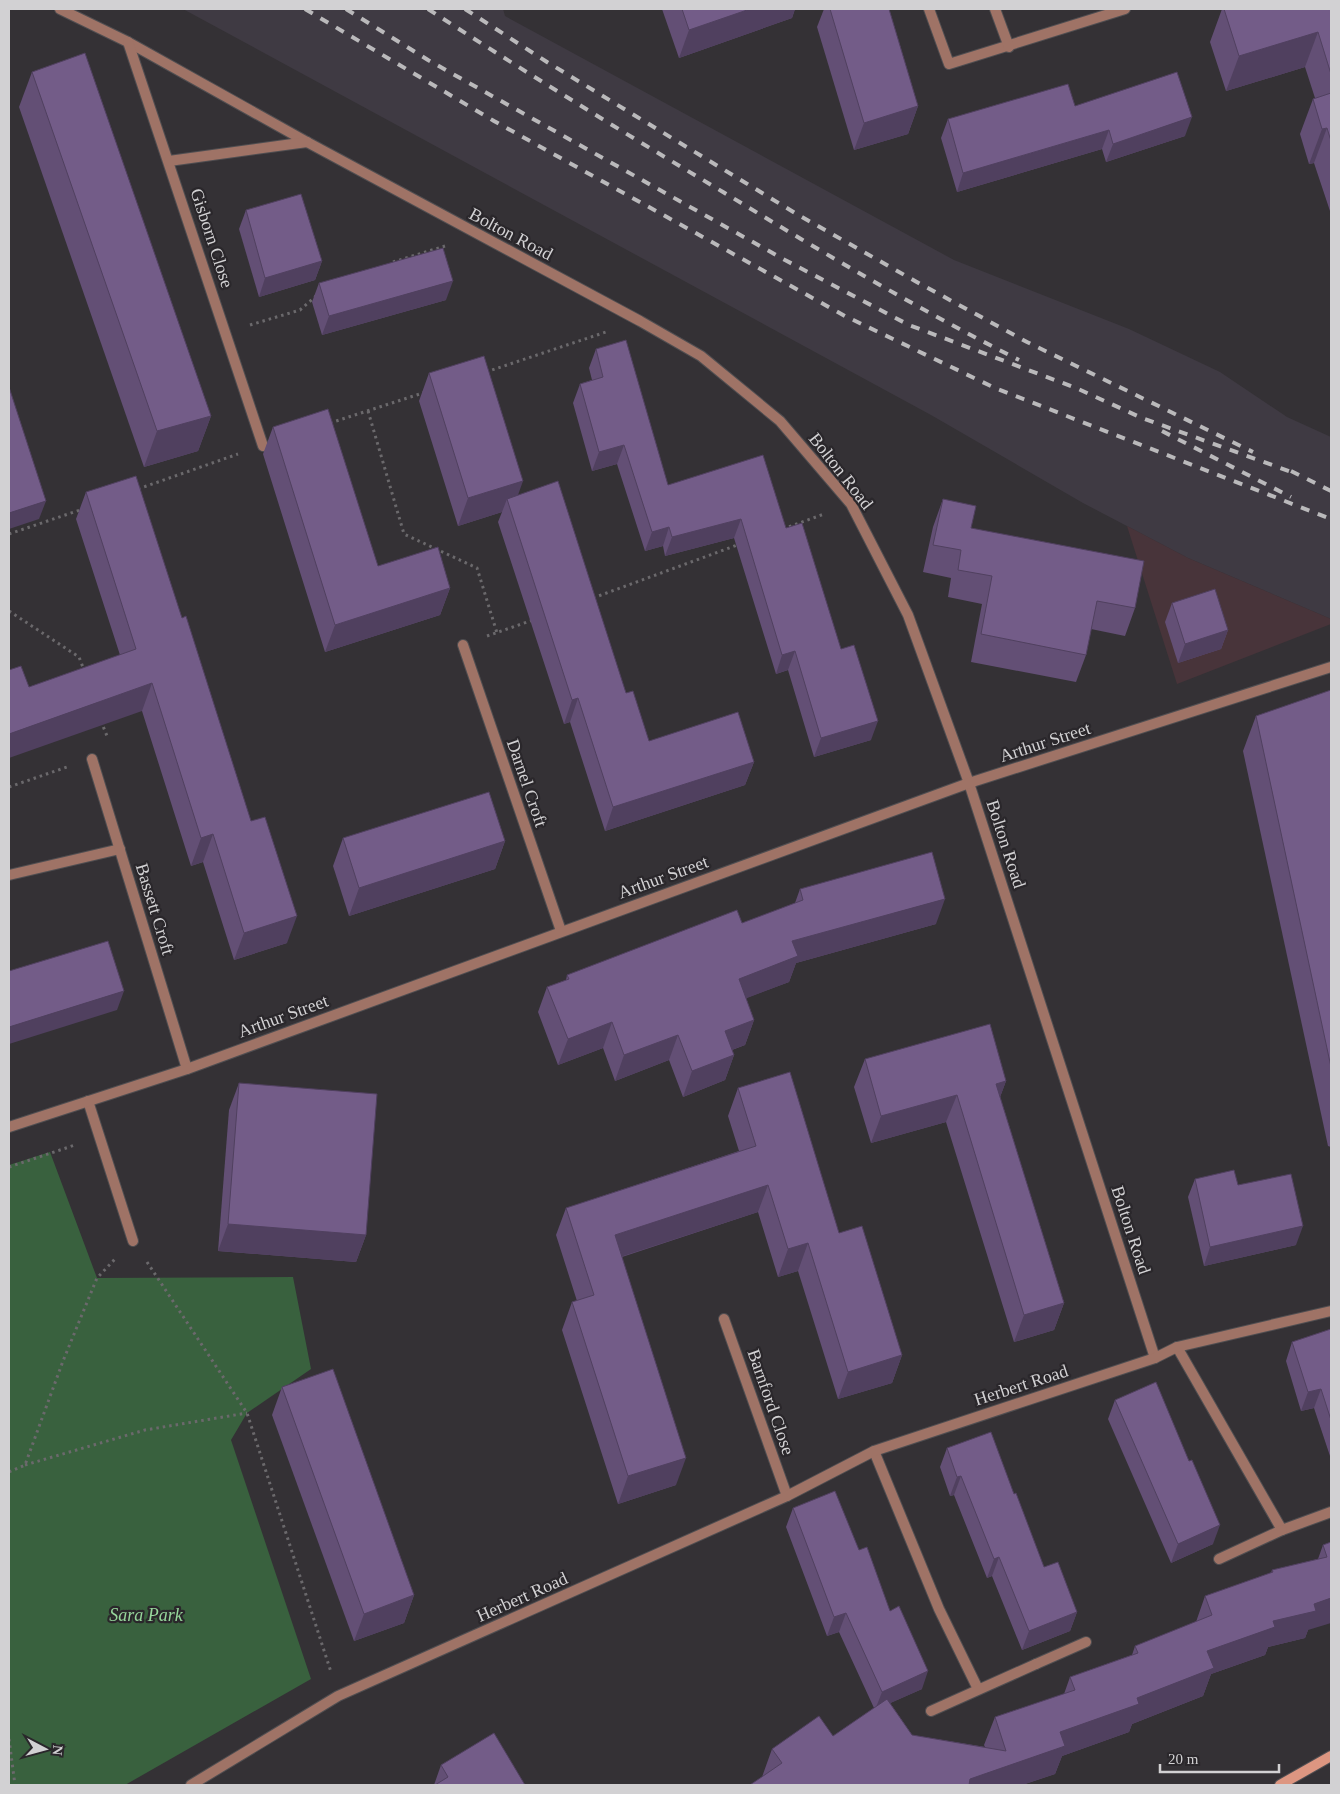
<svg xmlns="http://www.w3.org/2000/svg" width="1340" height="1794" viewBox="0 0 1340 1794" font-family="'Times New Roman',serif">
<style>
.built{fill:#3f3a43}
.industrial{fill:#48343a}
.green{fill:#39613e}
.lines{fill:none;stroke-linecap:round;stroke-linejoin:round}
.lane-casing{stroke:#504e51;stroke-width:12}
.street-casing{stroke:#504e51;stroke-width:12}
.secondary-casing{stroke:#504e51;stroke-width:12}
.path{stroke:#6b696c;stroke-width:3;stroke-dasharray:2.5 4;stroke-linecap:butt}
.lane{stroke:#9f7366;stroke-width:10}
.street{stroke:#9f7366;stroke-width:10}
.secondary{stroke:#dd9681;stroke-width:10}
.rail{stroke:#bab9bb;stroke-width:4;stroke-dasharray:9 9;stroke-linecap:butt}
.wall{fill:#634f75}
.shaded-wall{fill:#50405f}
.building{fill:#735c88;stroke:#50405f}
.labels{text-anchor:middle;stroke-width:4.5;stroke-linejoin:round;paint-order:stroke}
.street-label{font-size:18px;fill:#d2d1d3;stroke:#2a272b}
.park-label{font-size:18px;font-style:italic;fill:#96d69b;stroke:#2a272b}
</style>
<rect width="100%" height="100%" fill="#343135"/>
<polygon class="built" points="183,9 503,9 505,16 954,260 1129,329 1220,372 1287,417 1331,437 1331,619 1188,558 1083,503 931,415"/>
<polygon class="industrial" points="1127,526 1188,558 1331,619 1331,624 1177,684"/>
<polygon class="green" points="50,1152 97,1278 293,1277 311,1369 247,1413 231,1440 311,1679 125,1785 9,1785 9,1165"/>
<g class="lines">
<defs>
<g id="lane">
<polyline points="9,875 120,849"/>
<polyline points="88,1101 133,1241"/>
<polyline points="1036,1664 1086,1642"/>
</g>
<g id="street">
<polyline points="60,9 128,42 307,142 640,321 701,356 780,421 851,504 908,615 969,783 1155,1358"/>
<polyline points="929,9 949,64 1125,9"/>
<polyline points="995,9 1009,47"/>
<polyline points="128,42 263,446"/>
<polyline points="169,161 307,142"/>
<polyline points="463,645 561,931"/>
<polyline points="92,759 187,1069"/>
<polyline points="9,1127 187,1069 969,783 1331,667"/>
<polyline points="724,1319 787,1496"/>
<polyline points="1177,1347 1282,1530 1331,1512"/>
<polyline points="874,1451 939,1609 978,1689"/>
<polyline points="1219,1559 1282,1530"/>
<polyline points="931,1711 1036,1664"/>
<polyline points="191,1785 338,1696 787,1496 874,1451 1155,1358 1177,1347 1331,1311"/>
</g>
<polyline id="secondary" points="1280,1785 1331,1756"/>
</defs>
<use href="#lane" class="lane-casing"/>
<use href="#street" class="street-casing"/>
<use href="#secondary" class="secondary-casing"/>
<g class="path">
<polyline points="393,262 445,246"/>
<polyline points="250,325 300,310 316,296"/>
<polyline points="486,372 606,332"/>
<polyline points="368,411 404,534 477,568 497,633"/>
<polyline points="330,423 426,392"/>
<polyline points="138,489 238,454"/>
<polyline points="783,529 824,514"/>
<polyline points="9,534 83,509"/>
<polyline points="593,598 740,544"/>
<polyline points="9,611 79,657 84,670"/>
<polyline points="487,636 533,620"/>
<polyline points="101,721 107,736"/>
<polyline points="9,787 67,767"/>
<polyline points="9,1167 75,1145"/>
<polyline points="147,1262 247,1413 331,1672"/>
<polyline points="25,1465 145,1430 247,1413"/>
<polyline points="9,1472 25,1465 63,1361 97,1278 116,1258"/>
<polyline points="9,1739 15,1785"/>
</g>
<use href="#lane" class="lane"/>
<use href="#street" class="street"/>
<use href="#secondary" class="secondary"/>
<g class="rail">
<polyline points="305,9 494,121 845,316 995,388 1331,519"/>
<polyline points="346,9 428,60 667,194 785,260 909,325 1076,388 1142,418 1297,474"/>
<path d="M 428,9 C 525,72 624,133 723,192 C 820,251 918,309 1019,360"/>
<polyline points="465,9 547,62 795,213 915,281 1027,342 1253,452"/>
<polyline points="1162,431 1291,497"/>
<polyline points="1291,471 1331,491"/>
</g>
</g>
<g class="wall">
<polygon points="662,9 795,9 792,18 679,58"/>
<polygon points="824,9 889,9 918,106 908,134 854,150 817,27"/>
<polygon points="1222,9 1331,9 1331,214 1314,163 1309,164 1300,134 1313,99 1315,98 1305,67 1226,91 1210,42"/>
<polygon points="32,72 211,416 198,451 144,467 19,107"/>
<polygon points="1075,106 1185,136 1106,162 1102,149 957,192 941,138 948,119"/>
<polygon points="246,210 322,261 315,280 259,297 239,229"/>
<polygon points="319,283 446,300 322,335 312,302"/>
<polygon points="596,349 668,485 786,528 841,649 871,740 814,757 788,670 776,674 734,538 665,556 663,546 645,551 617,464 592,471 573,403 580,384 592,380 589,368"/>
<polygon points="429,373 518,495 626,693 649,741 754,762 745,785 605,831 570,722 564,724 498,522 502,512 458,526 419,401"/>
<polygon points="273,427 378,566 450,588 440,615 325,652 263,454"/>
<polygon points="86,492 182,618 287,943 234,960 203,862 191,866 142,711 29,687 120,655 76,519"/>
<polygon points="943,499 971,528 1135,608 1125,636 1091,629 1086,655 1076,682 971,662 982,604 948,597 951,578 923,572 933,527"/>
<polygon points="1172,603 1228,630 1221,649 1178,663 1165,622"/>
<polygon points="1331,690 1331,1147 1328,1146 1243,751 1256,716"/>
<polygon points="343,838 505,841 495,869 349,916 333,866"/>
<polygon points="800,889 936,924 796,963 789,982 746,998 754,1020 745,1045 732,1050 734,1055 725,1080 683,1097 669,1060 615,1081 603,1048 558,1065 538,1012 547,987 566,980 567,975 742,923 795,903"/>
<polygon points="865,1059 1006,1081 1000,1097 1064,1303 1054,1330 1014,1342 946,1122 871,1143 854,1087"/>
<polygon points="239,1083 366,1235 356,1262 218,1251 229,1110"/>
<polygon points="738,1088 839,1233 902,1355 892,1383 838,1399 798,1271 778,1277 758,1212 622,1257 676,1485 618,1504 562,1330 572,1302 577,1301 556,1235 566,1208 739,1151 728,1116"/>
<polygon points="1195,1179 1238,1185 1296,1245 1204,1266 1188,1197"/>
<polygon points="1331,1329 1331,1459 1314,1408 1301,1411 1286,1361 1292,1342"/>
<polygon points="282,1387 414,1595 404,1623 354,1641 272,1415"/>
<polygon points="1115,1400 1213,1544 1171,1563 1108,1419"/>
<polygon points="947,1448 1014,1494 1044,1567 1077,1612 1070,1631 1022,1650 992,1576 987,1578 954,1495 950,1496 940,1467"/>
<polygon points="793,1508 859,1550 890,1611 922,1689 890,1703 912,1735 985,1747 984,1745 995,1717 1064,1694 1070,1677 1132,1655 1135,1646 1196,1622 1205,1596 1271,1573 1272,1570 1318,1559 1323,1545 1331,1542 1308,1630 1305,1638 1268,1647 1265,1655 1211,1674 1203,1696 1132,1724 1129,1732 1062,1756 1055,1774 1022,1785 750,1785 762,1777 772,1749 833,1736 874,1708 839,1632 827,1636 786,1527"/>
<polygon points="441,1765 525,1785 434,1785"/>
</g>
<g class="shaded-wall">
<polygon points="750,9 795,9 792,18 679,58 689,30"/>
<polygon points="1318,32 1305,67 1226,91 1239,56"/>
<polygon points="918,106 908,134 854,150 864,123"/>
<polygon points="1192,117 1185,136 1106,162 1113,144"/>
<polygon points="1327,128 1314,163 1309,164 1322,129"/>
<polygon points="1109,130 1102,149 957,192 963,173"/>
<polygon points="322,261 315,280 259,297 265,278"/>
<polygon points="453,281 446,300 322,335 329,316"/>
<polygon points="211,416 198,451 144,467 157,431"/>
<polygon points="624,445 617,464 592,471 599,452"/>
<polygon points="523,481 513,509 507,499 502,512 458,526 468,498"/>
<polygon points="46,501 39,519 9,529 9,513"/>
<polygon points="741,519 734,538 665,556 672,537"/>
<polygon points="669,527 663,546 645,551 652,532"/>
<polygon points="450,588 440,615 325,652 335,625"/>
<polygon points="1228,630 1221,649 1178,663 1185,644"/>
<polygon points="795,651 788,670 776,674 782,655"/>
<polygon points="152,683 142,711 9,758 9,734"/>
<polygon points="578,698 570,722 564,724 572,700"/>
<polygon points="878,721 871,740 814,757 821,738"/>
<polygon points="754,762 745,785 605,831 613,807"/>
<polygon points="213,834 203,862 191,866 201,838"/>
<polygon points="505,841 495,869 349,916 359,888"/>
<polygon points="945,899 936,924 796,963 789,982 729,1005 739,979 792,941"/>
<polygon points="297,916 287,943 234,960 244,933"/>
<polygon points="124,991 117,1010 9,1044 9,1027"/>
<polygon points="754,1020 745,1045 715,1056 725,1031"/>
<polygon points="612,1022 603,1048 558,1065 568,1039"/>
<polygon points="678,1035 669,1060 615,1081 624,1055"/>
<polygon points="734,1055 725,1080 683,1097 692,1071"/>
<polygon points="1006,1081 996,1108 996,1084"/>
<polygon points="957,1095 946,1122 871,1143 881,1116"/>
<polygon points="768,1185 758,1212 605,1262 615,1235"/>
<polygon points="228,1224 366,1235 356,1262 218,1251"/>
<polygon points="1303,1226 1296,1245 1204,1266 1210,1247"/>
<polygon points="808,1243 798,1271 778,1277 788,1249"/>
<polygon points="1064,1303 1054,1330 1014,1342 1024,1315"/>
<polygon points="902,1355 892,1383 838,1399 848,1372"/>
<polygon points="1321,1389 1314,1408 1301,1411 1308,1392"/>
<polygon points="686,1458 676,1485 618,1504 628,1476"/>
<polygon points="961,1476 954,1495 950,1496 957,1477"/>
<polygon points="1220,1525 1213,1544 1171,1563 1178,1544"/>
<polygon points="999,1557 992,1576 987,1578 994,1559"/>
<polygon points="414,1595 404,1623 354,1641 364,1614"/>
<polygon points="1331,1598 1331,1623 1308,1630 1305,1638 1268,1647 1265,1655 1211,1674 1203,1696 1132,1724 1129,1732 1062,1756 1055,1774 1022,1785 967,1785 970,1779 1060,1732 1137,1698 1207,1651 1273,1621 1314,1604"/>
<polygon points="1077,1612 1070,1631 1022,1650 1029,1631"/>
<polygon points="846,1613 839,1632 827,1636 834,1617"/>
<polygon points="928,1671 922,1689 875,1710 882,1692"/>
</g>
<g class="building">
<polygon points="682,9 750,9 689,30"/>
<polygon points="830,9 889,9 918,106 864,123"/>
<polygon points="1224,9 1331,9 1331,74 1318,32 1239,56"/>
<polygon points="85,53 211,416 157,431 32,72"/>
<polygon points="1177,72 1192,117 1113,144 1109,130 963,173 948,119 1068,84 1075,106"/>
<polygon points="1331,93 1331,141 1327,128 1322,129 1313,99"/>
<polygon points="301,194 322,261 265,278 246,210"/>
<polygon points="443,248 453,281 329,316 319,283"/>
<polygon points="626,340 668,485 763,455 786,528 802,523 841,649 854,645 878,721 821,738 795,651 782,655 741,519 672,537 669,527 652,532 624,445 599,452 580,384 603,377 596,349"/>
<polygon points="484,356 523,481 468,498 429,373"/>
<polygon points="9,387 46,501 9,513"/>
<polygon points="328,409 378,566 438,547 450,588 335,625 273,427"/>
<polygon points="136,476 182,618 186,616 251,821 265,817 297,916 244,933 213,834 201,838 152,683 9,734 9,670 21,666 29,687 136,649 86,492"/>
<polygon points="558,481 626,693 633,691 649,741 738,712 754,762 613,807 578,698 572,700 507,499"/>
<polygon points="943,499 976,506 971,528 1144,561 1135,608 1097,601 1086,655 981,634 992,576 958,570 961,550 933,545"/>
<polygon points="1215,589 1228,630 1185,644 1172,603"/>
<polygon points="1331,690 1331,1067 1256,716"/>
<polygon points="489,792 505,841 359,888 343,838"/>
<polygon points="932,852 945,899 792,941 798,956 739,979 754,1020 725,1031 734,1055 692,1071 678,1035 624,1055 612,1022 568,1039 547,987 569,979 567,975 737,910 742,923 803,900 800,889"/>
<polygon points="108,941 124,991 9,1027 9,971"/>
<polygon points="990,1024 1006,1081 996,1084 1064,1303 1024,1315 957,1095 881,1116 865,1059"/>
<polygon points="790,1072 839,1233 862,1226 902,1355 848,1372 808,1243 788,1249 768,1185 615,1235 686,1458 628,1476 572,1302 594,1295 566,1208 756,1146 738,1088"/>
<polygon points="239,1083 377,1094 366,1235 228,1224"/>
<polygon points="1234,1170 1238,1185 1291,1174 1303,1226 1210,1247 1195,1179"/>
<polygon points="1331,1329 1331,1420 1321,1389 1308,1392 1292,1342"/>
<polygon points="333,1369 414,1595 364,1614 282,1387"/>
<polygon points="1156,1382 1189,1461 1192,1460 1220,1525 1178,1544 1115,1400"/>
<polygon points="991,1432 1014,1494 1016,1493 1044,1567 1058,1562 1077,1612 1029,1631 999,1557 994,1559 961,1476 957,1477 947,1448"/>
<polygon points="835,1491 859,1550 867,1547 890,1611 899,1606 928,1671 882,1692 846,1613 834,1617 793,1508"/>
<polygon points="1331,1542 1331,1598 1314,1604 1316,1611 1273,1621 1275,1627 1207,1651 1214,1668 1137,1698 1139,1704 1060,1732 1065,1746 970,1779 969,1785 750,1785 782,1763 772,1749 819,1716 833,1736 887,1699 912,1735 1006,1751 995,1717 1075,1690 1070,1677 1138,1653 1135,1646 1212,1615 1205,1596 1273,1572 1272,1570 1327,1557 1323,1545"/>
<polygon points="494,1733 525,1785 435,1785 448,1777 441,1765"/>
</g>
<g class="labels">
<g class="street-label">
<text transform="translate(511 234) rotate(28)" y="6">Bolton Road</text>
<text transform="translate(212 238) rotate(72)" y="6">Gisborn Close</text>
<text transform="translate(841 471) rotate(52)" y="6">Bolton Road</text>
<text transform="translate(1045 742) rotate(-18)" y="6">Arthur Street</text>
<text transform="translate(527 783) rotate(71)" y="6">Darnel Croft</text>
<text transform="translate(1006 844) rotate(72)" y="6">Bolton Road</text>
<text transform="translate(663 877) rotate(-20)" y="6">Arthur Street</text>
<text transform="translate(155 909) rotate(73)" y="6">Bassett Croft</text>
<text transform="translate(283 1016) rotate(-20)" y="6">Arthur Street</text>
<text transform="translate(1131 1230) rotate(72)" y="6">Bolton Road</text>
<text transform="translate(1021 1385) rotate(-18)" y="6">Herbert Road</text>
<text transform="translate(771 1402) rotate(71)" y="6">Barnford Close</text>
<text transform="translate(522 1597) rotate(-24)" y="6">Herbert Road</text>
</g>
<g class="park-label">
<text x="146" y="1621">Sara Park</text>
</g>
</g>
<rect width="1340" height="1794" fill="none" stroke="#d2d1d3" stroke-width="20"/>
<g transform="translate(45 1749) rotate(96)" stroke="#2a272b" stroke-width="4" paint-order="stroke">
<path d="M0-4L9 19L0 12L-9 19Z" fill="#d2d1d3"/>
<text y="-8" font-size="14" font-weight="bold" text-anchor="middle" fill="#d2d1d3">N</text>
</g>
<path d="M1160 1764v8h119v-8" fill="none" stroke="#d2d1d3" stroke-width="2.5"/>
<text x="1168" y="1764" font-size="15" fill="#d2d1d3" stroke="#2a272b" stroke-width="4" paint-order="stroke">20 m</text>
</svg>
